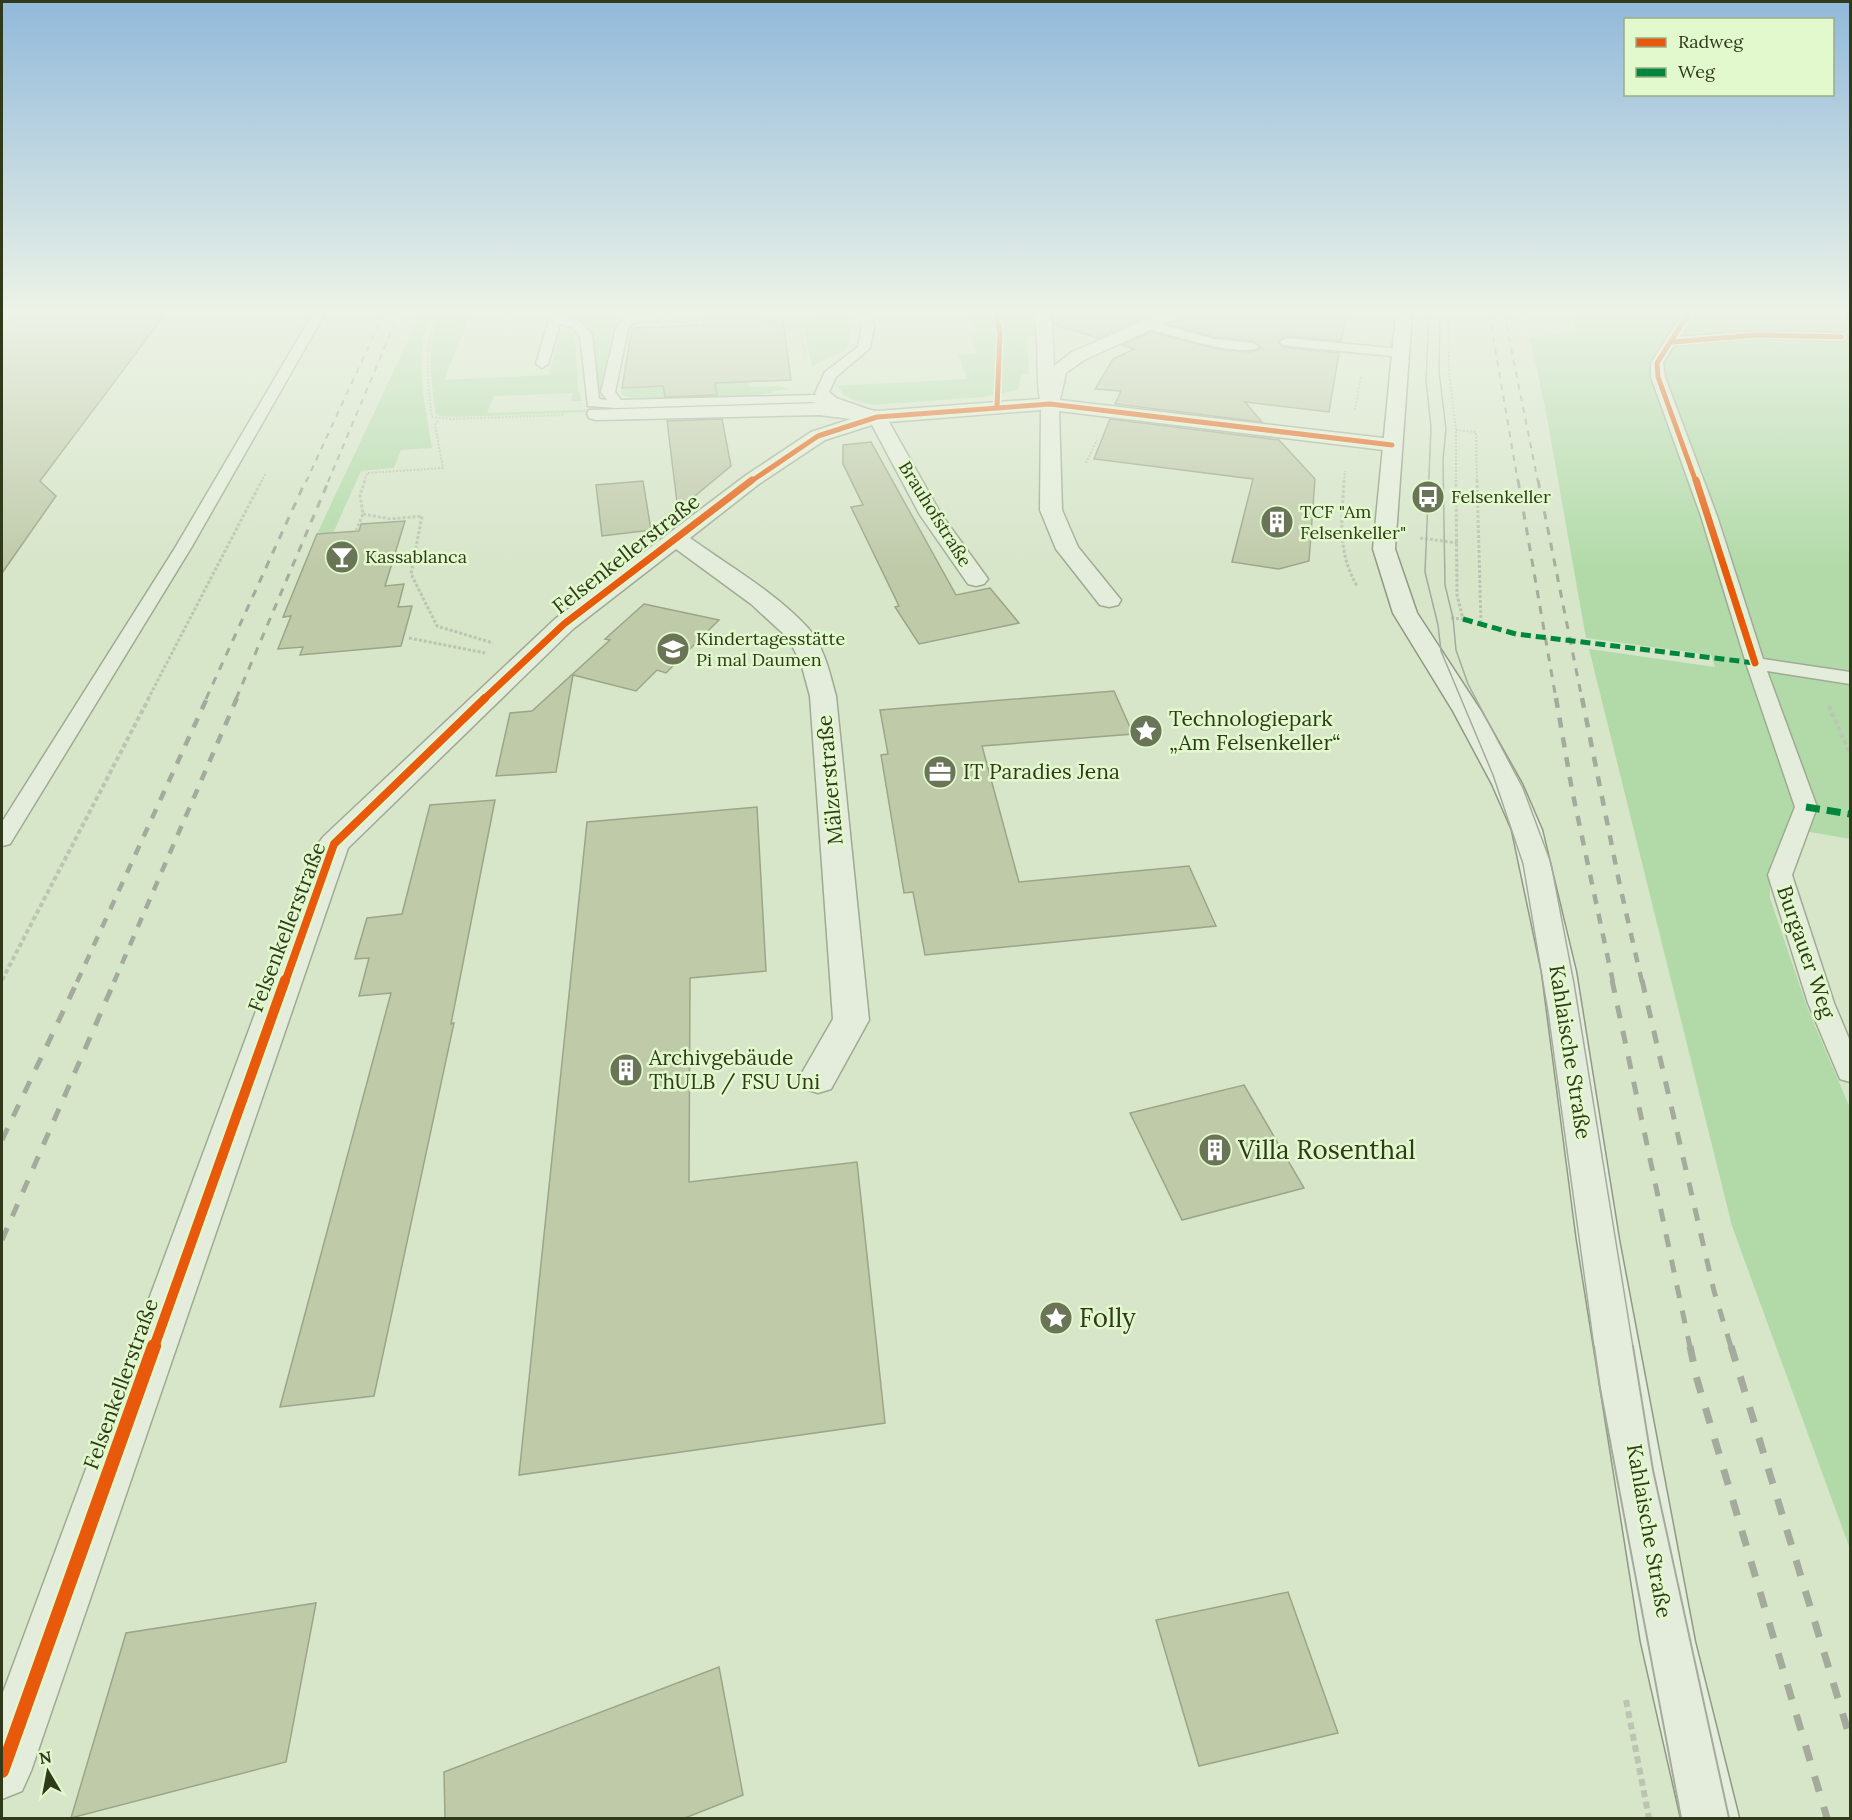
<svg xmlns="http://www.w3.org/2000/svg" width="1852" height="1820" viewBox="0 0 1852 1820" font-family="Lora,serif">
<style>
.green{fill:#b2daa9}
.building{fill:#bfcaa9;stroke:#9ca588;stroke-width:1.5}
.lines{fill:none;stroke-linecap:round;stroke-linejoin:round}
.lane-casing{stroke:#9faa93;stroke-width:3}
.street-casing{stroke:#9faa93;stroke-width:3}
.secondary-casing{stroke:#909983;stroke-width:3}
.path-far3{stroke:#bcc5b2;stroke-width:2;stroke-dasharray:2 1.5;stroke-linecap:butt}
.path-far2{stroke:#bcc5b2;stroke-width:3;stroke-dasharray:3 2;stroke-linecap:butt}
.path-far1{stroke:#bcc5b2;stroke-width:4;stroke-dasharray:4.5 3;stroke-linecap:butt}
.path{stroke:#bcc5b2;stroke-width:6;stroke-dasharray:7 4.5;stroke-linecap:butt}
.lane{fill:#e4eddb;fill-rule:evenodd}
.street{fill:#e4eddb;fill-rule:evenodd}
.secondary{fill:#e4eddb;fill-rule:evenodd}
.tram-far1{stroke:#a4ab9c;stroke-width:1.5}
.tram{stroke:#a4ab9c;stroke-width:2}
.rail-far4{stroke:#a4ab9c;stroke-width:2;stroke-dasharray:6 6;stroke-linecap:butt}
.rail-far3{stroke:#a4ab9c;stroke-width:3;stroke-dasharray:8 8;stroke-linecap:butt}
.rail-far2{stroke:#a4ab9c;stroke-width:4.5;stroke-dasharray:10 10;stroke-linecap:butt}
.rail-far1{stroke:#a4ab9c;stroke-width:5;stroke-dasharray:13 13;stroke-linecap:butt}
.rail{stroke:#a4ab9c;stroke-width:7;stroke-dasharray:16 16;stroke-linecap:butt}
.quiet-far2{stroke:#00873e;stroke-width:4.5;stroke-dasharray:8 4.5;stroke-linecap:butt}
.quiet-far1{stroke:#00873e;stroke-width:5;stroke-dasharray:10 5;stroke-linecap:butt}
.quiet{stroke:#00873e;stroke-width:7;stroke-dasharray:14 7;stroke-linecap:butt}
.cycleway-far4-casing{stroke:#e1f9cc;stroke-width:8}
.cycleway-far3-casing{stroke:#e1f9cc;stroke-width:10}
.cycleway-far2-casing{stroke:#e1f9cc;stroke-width:12}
.cycleway-far1-casing{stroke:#e1f9cc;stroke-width:14}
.cycleway-casing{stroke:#e1f9cc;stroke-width:18}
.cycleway-far4{stroke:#e8590c;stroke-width:5}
.cycleway-far3{stroke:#e8590c;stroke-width:7}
.cycleway-far2{stroke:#e8590c;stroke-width:8}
.cycleway-far1{stroke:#e8590c;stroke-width:10}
.cycleway{stroke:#e8590c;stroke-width:14}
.labels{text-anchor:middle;stroke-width:5;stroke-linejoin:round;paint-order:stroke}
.far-poi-label{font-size:18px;fill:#30391a;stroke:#e1f9cc;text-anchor:start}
.far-street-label{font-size:18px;fill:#30391a;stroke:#e1f9cc}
.street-label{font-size:21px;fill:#30391a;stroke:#e1f9cc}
.poi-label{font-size:21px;fill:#30391a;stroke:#e1f9cc;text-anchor:start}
.near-poi-label{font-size:26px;fill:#30391a;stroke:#e1f9cc;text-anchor:start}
</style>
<rect width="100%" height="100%" fill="#d7e5c9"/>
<g class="green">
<path d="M 421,313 L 432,313 C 412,353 425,406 432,448 L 401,450 L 394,468 L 361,471 L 333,533 L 317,534 Z"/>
<path d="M 441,313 L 471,313 L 444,380 L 549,375 L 560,333 L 566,330 L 575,332 L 578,390 L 582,401 L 571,401 L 573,393 L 494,396 L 487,413 L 802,402 L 810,404 L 457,417 L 439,416 L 435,412 C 432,380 424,342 441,313 Z"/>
<polygon points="566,313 616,313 601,388 597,388 592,331 588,324 565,315"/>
<polygon points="968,313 1027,313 1036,334 1027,338 1029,374 1021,375 1018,390 983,397 873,405 853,400 843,394 838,386 967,379 958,354 977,353 968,331 976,330"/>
<polygon points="1577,313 1850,313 1850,839 1787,828 1770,865 1770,898 1807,1007 1850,1108 1850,1549 1732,1226 1589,649 1715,667 1711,655 1586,638 1546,412 1530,338 1574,331"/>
<polygon points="848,318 850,340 845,350 812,366 804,328 784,329 783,321"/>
<path d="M 748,382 L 749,387 L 778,386 L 789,389 L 772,391 L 773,393 C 744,396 642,406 621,394 L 622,388 Z"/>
</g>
<g class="building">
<polygon points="87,313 166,313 40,481 56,496 2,573 2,321"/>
<polygon points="704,313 759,313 760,322 783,321 791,380 715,383 717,395 665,397 663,386 622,388 632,328 704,325"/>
<polygon points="1050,313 1155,313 1098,338 1054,325"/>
<polygon points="1185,313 1303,313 1346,317 1341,341 1286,336 1278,342 1282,347 1339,353 1329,412 1245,402 1262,422 1115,404 1121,391 1095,389 1113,359 1134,349 1122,345 1151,332 1221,350 1251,352 1261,348 1253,341 1214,337 1168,324 1182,318"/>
<polygon points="722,419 731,466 678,510 667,421"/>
<polygon points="1110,419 1279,440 1315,479 1309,561 1279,569 1232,562 1253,479 1094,459"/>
<polygon points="871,442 956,595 990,588 1019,623 919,644 895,607 899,606 851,507 863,505 843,464 843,445"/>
<polygon points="643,481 651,530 602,536 596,485"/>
<polygon points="405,521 385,586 404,584 398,607 412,606 401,646 300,655 303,647 278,649 291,616 283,617 317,534 359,531 361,524"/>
<polygon points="644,604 719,620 666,673 657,670 636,691 573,675 556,772 496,776 510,713 532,711 610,640 605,639"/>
<polygon points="1114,691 1133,734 982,746 1019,882 1189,866 1216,926 925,955 913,892 904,893 881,755 888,754 880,710"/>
<polygon points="495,800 451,1024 454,1023 374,1396 280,1407 391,993 359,996 369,958 355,959 367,918 402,914 430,805"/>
<polygon points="757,807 766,971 690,978 689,1182 857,1162 885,1423 519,1475 587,822"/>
<polygon points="1244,1085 1304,1188 1182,1220 1130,1113"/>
<polygon points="1288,1592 1338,1733 1199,1766 1156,1620"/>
<polygon points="316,1603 286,1762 71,1818 126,1633"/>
<polygon points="719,1667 743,1795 685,1818 445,1818 444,1772"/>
</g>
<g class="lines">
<defs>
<g id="lane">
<polygon points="311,313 324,315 191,548 10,844 2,846 2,822 175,548 312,315"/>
<polygon points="551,313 563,313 562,317 581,322 592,335 599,399 607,400 601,392 616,328 627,316 665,313 657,321 634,322 628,329 615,392 621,400 817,395 815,393 825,372 858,347 862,326 858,313 870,313 874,326 870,348 836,377 829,392 836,398 882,414 884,417 877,421 829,405 811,402 617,408 588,406 580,336 573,328 560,324 548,364 542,368 536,364"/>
<polygon points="1683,313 1695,313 1680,337 1757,331 1842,333 1848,337 1842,341 1757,338 1674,345 1663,363 1665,377 1717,516 1763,659 1850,672 1850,684 1767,671 1817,807 1792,875 1834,1003 1850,1041 1850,1082 1840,1079 1808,1003 1768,875 1795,807 1746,663 1701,516 1651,377 1651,363"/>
<path d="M 1148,321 L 1214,339 L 1253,343 L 1259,347 C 1245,359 1164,333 1144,328 L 1144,322 Z"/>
<polygon points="1286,338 1400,349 1406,353 1400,357 1282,345 1280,342"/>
</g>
<path id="street" d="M 1032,313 L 1048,313 L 1052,322 L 1054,366 L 1072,352 L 1161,313 L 1183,313 L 1181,316 L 1084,360 L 1066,373 L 1060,400 L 1392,439 L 1399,441 L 1402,445 L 1399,449 L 1392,451 L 1059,411 L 1062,510 L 1078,547 L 1121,600 L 1118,605 L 1109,607 L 1100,605 L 1056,549 L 1040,510 L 1041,410 L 889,422 L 941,514 L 988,579 L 984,584 L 976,586 L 968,584 L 920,515 L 872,425 L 825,440 L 759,484 L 690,538 C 729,566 775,592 808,628 C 824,646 830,674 836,696 L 869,1020 L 831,1089 L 818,1093 L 805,1089 L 799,1078 L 833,1019 L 810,696 L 801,663 L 788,638 L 751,604 L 676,549 L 573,629 L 348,848 L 31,1771 L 22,1791 L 2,1799 L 2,1695 L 318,844 L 323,837 L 555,619 L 745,476 L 811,432 L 851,419 L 819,415 L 596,420 L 589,418 L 587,414 L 589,410 L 819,403 L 877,411 L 1040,399 C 1035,373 1041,334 1032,313 Z"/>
<polygon id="secondary" points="1396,313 1412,313 1395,549 1417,613 1481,711 1522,784 1542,830 1576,972 1619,1240 1695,1642 1739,1818 1681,1818 1641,1642 1577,1240 1542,972 1512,830 1492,784 1453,711 1393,613 1373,549"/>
</defs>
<use href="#lane" class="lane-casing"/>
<use href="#street" class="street-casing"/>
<use href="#secondary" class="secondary-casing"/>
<g class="path-far3">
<path d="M 437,313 C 424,348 427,381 432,417 L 452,419 L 565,415"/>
<polyline points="770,313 770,320 835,318"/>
<polyline points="1449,313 1449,372 1456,430 1456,482"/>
<polyline points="800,330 806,358"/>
<polyline points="429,340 454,322 472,323"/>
<polyline points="1355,410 1361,376"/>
<polyline points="1456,430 1476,432 1477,482"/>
<polyline points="1086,463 1097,440"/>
<polyline points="261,482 266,473"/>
<polyline points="364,482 367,473 443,468 435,425 439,419"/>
<polyline points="1344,482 1345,471"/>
</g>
<g class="path-far2">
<path d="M 1344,480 C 1342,518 1337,552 1357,586"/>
<polyline points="1477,480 1481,624"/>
<polyline points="363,514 391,519 422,516 411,574 437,626 493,643"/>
<polyline points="356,531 363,514 360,495 365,480"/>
<polyline points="1420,538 1458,543"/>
<polyline points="1451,618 1463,619 1457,595 1456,480"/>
<polyline points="409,638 485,653"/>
<polyline points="148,699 262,480"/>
</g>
<g class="path-far1">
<polyline points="1829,706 1850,754"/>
<polyline points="2,980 149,698"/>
</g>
<polyline class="path" points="1626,1700 1649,1818"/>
<use href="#lane" class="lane"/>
<use href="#street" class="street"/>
<use href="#secondary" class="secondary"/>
<g class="tram-far1">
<polyline points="1429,313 1426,381 1431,427 1425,572 1438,625 1441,651 1493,775 1523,864 1548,1012 1594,1347"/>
<polyline points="1440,313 1439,371 1446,429 1443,460 1445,585 1453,618 1456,650 1468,684 1523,788 1551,863 1574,983 1633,1347"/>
</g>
<g class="tram">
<polyline points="1594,1346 1600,1388 1681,1818"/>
<polyline points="1633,1346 1653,1470 1729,1818"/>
</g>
<g class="rail-far4">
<polyline points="1489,313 1518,482"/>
<polyline points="1504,313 1538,482"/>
<polyline points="306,482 384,313"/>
<polyline points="328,482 399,313"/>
</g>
<g class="rail-far3">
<polyline points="1518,480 1556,699"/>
<polyline points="1538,480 1582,699"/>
<polyline points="206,699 306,480"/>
<polyline points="236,699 329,480"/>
</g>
<g class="rail-far2">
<polyline points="1556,698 1572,790 1613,982"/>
<polyline points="1582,698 1620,886 1642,982"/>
<polyline points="77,982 207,698"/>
<polyline points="114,982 237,698"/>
</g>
<g class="rail-far1">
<polyline points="1612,980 1690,1347"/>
<polyline points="1642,980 1714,1291 1731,1347"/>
<polyline points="2,1140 78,980"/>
<polyline points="2,1240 115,980"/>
</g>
<g class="rail">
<polyline points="1690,1346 1696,1376 1827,1818"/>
<polyline points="1731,1346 1850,1738"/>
</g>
<polyline class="quiet-far2" points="1846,316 1850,317"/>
<polyline class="quiet-far1" points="1463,619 1516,634 1755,663"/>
<polyline class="quiet" points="1806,807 1850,814"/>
<defs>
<g id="cycleway-far4">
<polyline points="996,313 1000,333 997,407"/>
<polyline points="1689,313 1657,363 1658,377 1696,482"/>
<polyline points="1672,342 1757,335 1842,337"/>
<polyline points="750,482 818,436 877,417 1050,404 1392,445"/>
</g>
<g id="cycleway-far3">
<polyline points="1696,480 1755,663"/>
<polyline points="484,699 564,624 752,480"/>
</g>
<polyline id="cycleway-far2" points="285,982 334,844 485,698"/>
<polyline id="cycleway-far1" points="154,1347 285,980"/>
<polyline id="cycleway" points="2,1771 154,1346"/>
</defs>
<use href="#cycleway-far4" class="cycleway-far4-casing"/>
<use href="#cycleway-far3" class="cycleway-far3-casing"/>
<use href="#cycleway-far2" class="cycleway-far2-casing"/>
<use href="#cycleway-far1" class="cycleway-far1-casing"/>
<use href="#cycleway" class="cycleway-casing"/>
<use href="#cycleway-far4" class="cycleway-far4"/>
<use href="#cycleway-far3" class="cycleway-far3"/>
<use href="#cycleway-far2" class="cycleway-far2"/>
<use href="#cycleway-far1" class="cycleway-far1"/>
<use href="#cycleway" class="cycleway"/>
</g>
<linearGradient id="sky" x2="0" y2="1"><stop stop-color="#91b9da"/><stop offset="0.55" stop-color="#edf3e7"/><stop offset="1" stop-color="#edf3e7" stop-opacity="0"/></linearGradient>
<rect width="1852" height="568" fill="url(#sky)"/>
<defs>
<symbol id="bus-disc" viewBox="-11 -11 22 22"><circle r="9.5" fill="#6a7557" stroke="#e1f9cc"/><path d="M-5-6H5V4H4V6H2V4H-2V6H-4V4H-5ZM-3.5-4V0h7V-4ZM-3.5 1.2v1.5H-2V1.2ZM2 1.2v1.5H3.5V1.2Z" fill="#fff"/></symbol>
<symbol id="building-disc" viewBox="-11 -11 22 22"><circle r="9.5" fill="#6a7557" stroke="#e1f9cc"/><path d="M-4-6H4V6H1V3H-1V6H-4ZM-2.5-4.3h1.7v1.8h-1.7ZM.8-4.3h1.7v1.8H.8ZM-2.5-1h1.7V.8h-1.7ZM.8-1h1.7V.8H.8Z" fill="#fff"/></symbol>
<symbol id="bar-disc" viewBox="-11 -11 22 22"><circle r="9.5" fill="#6a7557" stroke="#e1f9cc"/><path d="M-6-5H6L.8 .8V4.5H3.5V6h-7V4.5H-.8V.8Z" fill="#fff"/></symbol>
<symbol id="school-disc" viewBox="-11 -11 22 22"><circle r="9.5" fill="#6a7557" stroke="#e1f9cc"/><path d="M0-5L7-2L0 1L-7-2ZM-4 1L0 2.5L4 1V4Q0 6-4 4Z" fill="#fff"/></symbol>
<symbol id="sight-disc" viewBox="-11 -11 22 22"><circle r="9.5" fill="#6a7557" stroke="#e1f9cc"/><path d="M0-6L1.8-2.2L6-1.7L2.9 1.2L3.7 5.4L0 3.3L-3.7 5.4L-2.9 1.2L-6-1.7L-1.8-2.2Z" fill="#fff"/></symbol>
<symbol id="office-disc" viewBox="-11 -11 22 22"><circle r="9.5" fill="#6a7557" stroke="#e1f9cc"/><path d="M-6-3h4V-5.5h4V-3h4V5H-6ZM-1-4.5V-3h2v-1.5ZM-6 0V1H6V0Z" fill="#fff"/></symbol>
</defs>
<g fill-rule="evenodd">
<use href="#bus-disc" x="1409" y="478" width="38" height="38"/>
<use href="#building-disc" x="1258" y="503" width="38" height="38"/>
<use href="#bar-disc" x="323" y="538" width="38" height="38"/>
<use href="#school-disc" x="654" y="630" width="38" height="38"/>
<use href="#sight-disc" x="1127" y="712" width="38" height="38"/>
<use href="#office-disc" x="921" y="753" width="38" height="38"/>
<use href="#building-disc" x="607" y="1051" width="38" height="38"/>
<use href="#building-disc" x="1196" y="1131" width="38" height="38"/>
<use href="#sight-disc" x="1037" y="1299" width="38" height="38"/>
</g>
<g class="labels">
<g class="far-poi-label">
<text x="1451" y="503">Felsenkeller</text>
<text x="1300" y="518">TCF "Am<tspan x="1300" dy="21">Felsenkeller"</tspan></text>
<text x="365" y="563">Kassablanca</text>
<text x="696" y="645">Kindertagesstätte<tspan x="696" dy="21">Pi mal Daumen</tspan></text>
</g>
<g class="far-street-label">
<text transform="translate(935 514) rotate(58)" y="6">Brauhofstraße</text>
</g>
<g class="street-label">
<text transform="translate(626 554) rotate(-38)" y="7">Felsenkellerstraße</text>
<text transform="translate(830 780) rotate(-95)" y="7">Mälzerstraße</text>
<text transform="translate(287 927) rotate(-69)" y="7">Felsenkellerstraße</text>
<text transform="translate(1806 952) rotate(71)" y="7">Burgauer Weg</text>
<text transform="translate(1570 1052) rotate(81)" y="7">Kahlaische Straße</text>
<text transform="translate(121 1384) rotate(-70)" y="7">Felsenkellerstraße</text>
<text transform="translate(1649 1531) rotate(80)" y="7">Kahlaische Straße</text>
</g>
<g class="poi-label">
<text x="1169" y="726">Technologiepark<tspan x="1169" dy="24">„Am Felsenkeller“</tspan></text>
<text x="963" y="779">IT Paradies Jena</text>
<text x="649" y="1065">Archivgebäude<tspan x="649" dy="24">ThULB / FSU Uni</tspan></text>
</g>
<g class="near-poi-label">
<text x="1238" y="1159">Villa Rosenthal</text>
<text x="1079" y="1327">Folly</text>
</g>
</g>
<rect width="1852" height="1820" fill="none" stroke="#30391a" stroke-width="6"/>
<rect x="1624" y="18" width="210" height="78" fill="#e1f9cc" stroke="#9aac85" stroke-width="1.5"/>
<rect x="1636" y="38" width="30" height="9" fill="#e8590c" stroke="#9aac85" stroke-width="1.5"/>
<text x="1678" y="48" font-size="18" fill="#30391a">Radweg</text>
<rect x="1636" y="68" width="30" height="9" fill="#00873e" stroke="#9aac85" stroke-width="1.5"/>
<text x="1678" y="78" font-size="18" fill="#30391a">Weg</text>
<g transform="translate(48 1772) rotate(350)" stroke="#e1f9cc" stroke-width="4.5" paint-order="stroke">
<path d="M0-4.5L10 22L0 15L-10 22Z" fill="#30391a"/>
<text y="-9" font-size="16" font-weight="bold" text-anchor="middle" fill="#30391a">N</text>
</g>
</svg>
